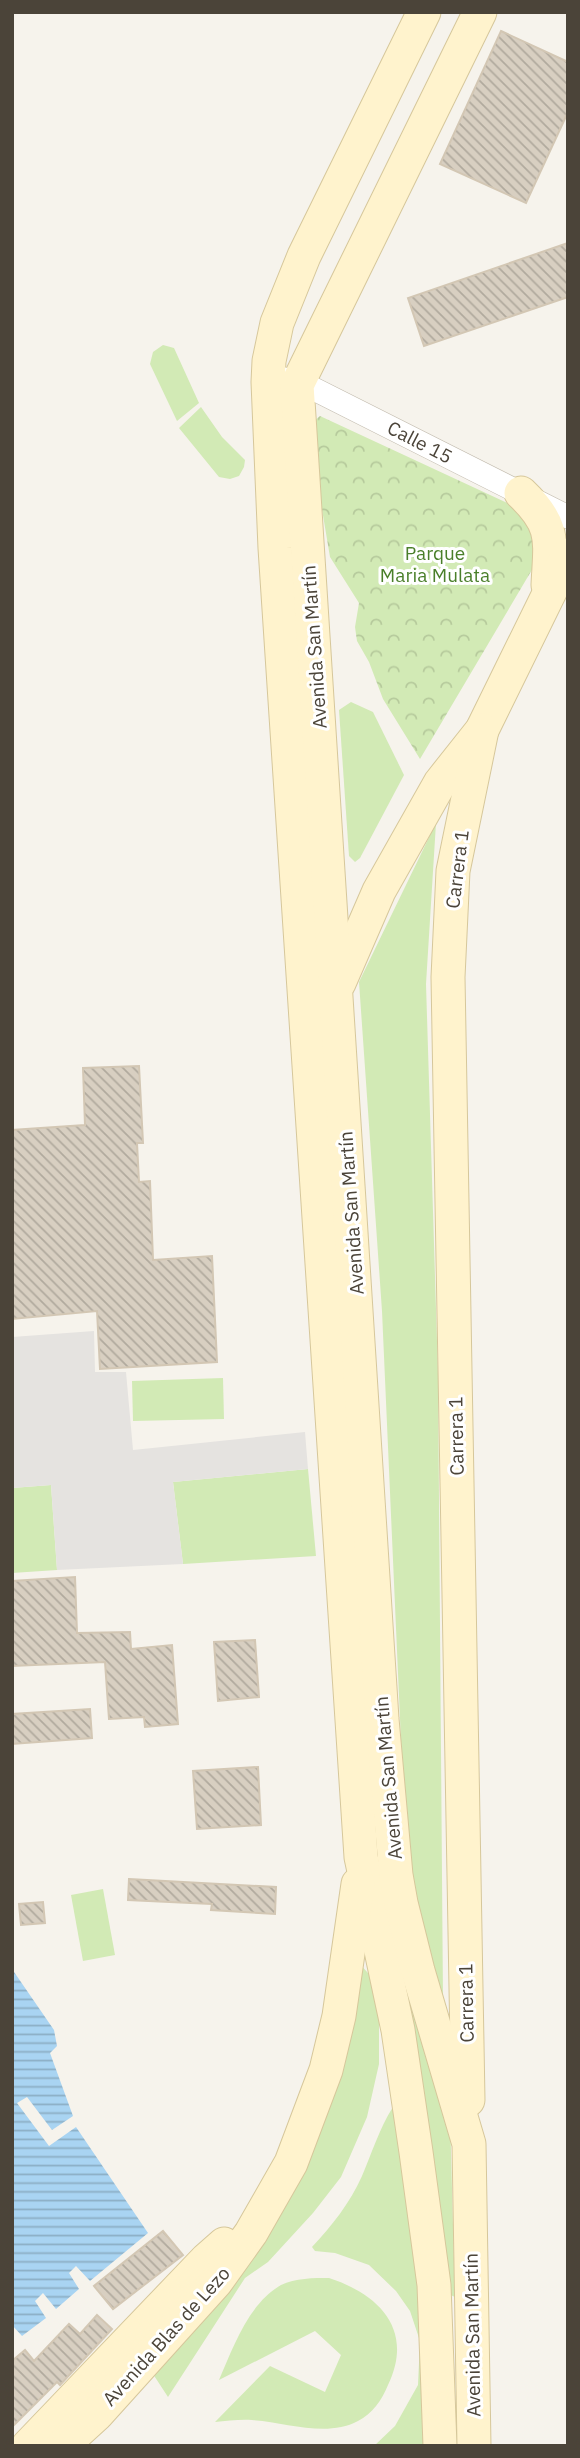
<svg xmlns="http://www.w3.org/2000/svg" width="580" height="2458" viewBox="0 0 580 2458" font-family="'IBM Plex Sans',sans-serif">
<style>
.grass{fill:#d2eab5}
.park{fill:url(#park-crowns)}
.parking{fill:#e5e3e0}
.water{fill:url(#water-rules)}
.building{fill:url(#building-back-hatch);stroke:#d3c7b4;stroke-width:2}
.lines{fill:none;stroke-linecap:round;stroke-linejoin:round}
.street-casing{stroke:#c2bbae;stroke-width:24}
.secondary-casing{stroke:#d6c79b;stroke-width:35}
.street{stroke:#fff;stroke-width:23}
.secondary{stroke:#fff3cd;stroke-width:33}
.labels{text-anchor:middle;stroke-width:6;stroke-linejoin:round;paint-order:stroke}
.street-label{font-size:19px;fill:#4b4439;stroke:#fff}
.park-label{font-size:19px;fill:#4a7f2a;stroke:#fff}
</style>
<defs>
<pattern id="park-crowns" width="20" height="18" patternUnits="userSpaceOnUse" patternTransform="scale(1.75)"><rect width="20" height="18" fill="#d2eab5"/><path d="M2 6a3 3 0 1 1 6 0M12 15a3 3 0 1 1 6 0" fill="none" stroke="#b6ca9c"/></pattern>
<pattern id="water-rules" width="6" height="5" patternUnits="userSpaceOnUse" patternTransform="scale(1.75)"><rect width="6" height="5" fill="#a9d4f2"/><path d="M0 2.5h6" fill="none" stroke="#8caec5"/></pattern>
<pattern id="building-back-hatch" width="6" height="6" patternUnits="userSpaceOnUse" patternTransform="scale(1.75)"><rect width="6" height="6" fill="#d8cfc1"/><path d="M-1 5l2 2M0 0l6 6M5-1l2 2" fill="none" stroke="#b1aa9e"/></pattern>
</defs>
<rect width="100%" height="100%" fill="#f6f3ec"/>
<g class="grass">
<polygon points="163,345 174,348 199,403 177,421 150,364 153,352"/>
<polygon points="201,407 222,437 245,460 244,467 239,476 230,479 219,477 179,428"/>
<polygon points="351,702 373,712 404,775 360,858 355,862 349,856 339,710"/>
<polygon points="436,823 426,984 438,1374 443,2001 407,1877 382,1311 359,982"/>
<polygon points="223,1378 224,1419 133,1421 132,1381"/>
<polygon points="308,1469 316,1556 183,1564 173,1482"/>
<polygon points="51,1485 57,1570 12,1573 12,1488"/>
<polygon points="103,1889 115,1955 83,1961 71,1895"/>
<polygon points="395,1945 450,2116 455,2297 446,2293"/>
<polygon points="359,1963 376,1982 379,2008 379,2064 367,2117 341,2177 313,2213 268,2262 245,2278 168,2397 151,2371 282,2212 307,2168 331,2101"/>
<path d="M 393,2107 L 427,2345 L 426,2446 L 374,2446 L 395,2426 L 418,2385 L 420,2341 L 410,2311 L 396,2291 L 369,2265 L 335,2253 L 315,2251 L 312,2247 C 331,2227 350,2203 362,2176 C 372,2153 379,2129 393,2107 Z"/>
<path d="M 329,2278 C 381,2295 414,2331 388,2385 C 382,2400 372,2414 358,2421 C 326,2438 286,2422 252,2420 C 240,2419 227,2421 215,2422 L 270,2366 L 325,2392 L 341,2355 L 315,2331 L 219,2380 C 233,2348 248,2304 281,2285 C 295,2278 314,2278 329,2278 Z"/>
</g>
<polygon class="park" points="320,416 516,507 533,537 533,568 420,759 383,699 369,662 357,641 355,627 359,603 330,557 308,426"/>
<polygon class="parking" points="94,1331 95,1372 126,1372 133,1450 305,1432 308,1469 173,1482 183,1564 57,1570 51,1485 12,1488 12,1337"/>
<polygon class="water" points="12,1969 54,2030 57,2046 50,2053 73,2116 52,2130 27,2097 17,2103 49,2146 76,2127 148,2233 90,2281 76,2266 69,2273 79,2289 56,2309 43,2293 35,2301 46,2318 22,2336 12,2325"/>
<g class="building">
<polygon points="501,31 568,62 568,112 526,203 440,164"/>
<polygon points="568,243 568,297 424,346 408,298"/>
<polygon points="139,1066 143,1143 137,1143 139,1182 150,1181 153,1260 212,1256 217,1362 100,1369 97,1311 12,1319 12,1130 85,1125 83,1068"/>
<polygon points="75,1577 77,1633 130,1632 131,1649 172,1645 178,1724 145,1727 144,1717 109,1719 105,1662 12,1666 12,1581"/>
<polygon points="255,1640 259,1697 218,1701 214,1642"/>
<polygon points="90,1709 92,1738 12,1744 12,1714"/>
<polygon points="258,1767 261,1825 197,1829 193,1771"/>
<polygon points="129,1879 276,1887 275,1914 211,1910 212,1904 128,1900"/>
<polygon points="43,1902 45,1923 21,1925 19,1904"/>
<polygon points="163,2231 183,2255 113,2309 94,2286"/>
<polygon points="97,2315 112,2329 60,2385 57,2382 12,2427 12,2361 25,2350 34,2361 69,2324 80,2334"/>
</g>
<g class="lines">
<defs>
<polyline id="street" points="285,379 314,389 568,517"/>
<g id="secondary">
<polyline points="424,12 304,256 277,323 269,361 268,382 275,548 361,1857 398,2030 416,2152 434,2285 440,2446"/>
<path d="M 521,493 C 556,526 550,541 548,585"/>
<polyline points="339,983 379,891 440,783 482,730 568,555"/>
<polyline points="468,2100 448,977 453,871 482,730"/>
<polyline points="28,2446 207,2259 224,2244"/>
<polyline points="62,2446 97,2414 216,2282 251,2233 291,2163 326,2070 339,2016 358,1884"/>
<polyline points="474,2446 469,2144 418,1971 401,1903 396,1875 382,1719 297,385 480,12"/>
</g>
</defs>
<use href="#street" class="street-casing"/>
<use href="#secondary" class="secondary-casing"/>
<use href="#street" class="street"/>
<use href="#secondary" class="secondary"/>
</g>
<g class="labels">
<g class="street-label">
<text transform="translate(420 442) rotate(27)" y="7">Calle 15</text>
<text transform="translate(314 647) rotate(-94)" y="7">Avenida San Martín</text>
<text transform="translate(457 869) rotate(-83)" y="7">Carrera 1</text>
<text transform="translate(351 1213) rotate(-94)" y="7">Avenida San Martín</text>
<text transform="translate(456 1436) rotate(-91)" y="7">Carrera 1</text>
<text transform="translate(388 1778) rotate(-95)" y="7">Avenida San Martín</text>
<text transform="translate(466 2003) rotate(-91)" y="7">Carrera 1</text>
<text transform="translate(472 2335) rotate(-91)" y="7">Avenida San Martín</text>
<text transform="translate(166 2336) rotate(-48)" y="7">Avenida Blas de Lezo</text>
</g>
<g class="park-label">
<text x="435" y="560">Parque<tspan x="435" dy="22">Maria Mulata</tspan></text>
</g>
</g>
<rect width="580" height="2458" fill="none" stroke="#4b4439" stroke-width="28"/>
</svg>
